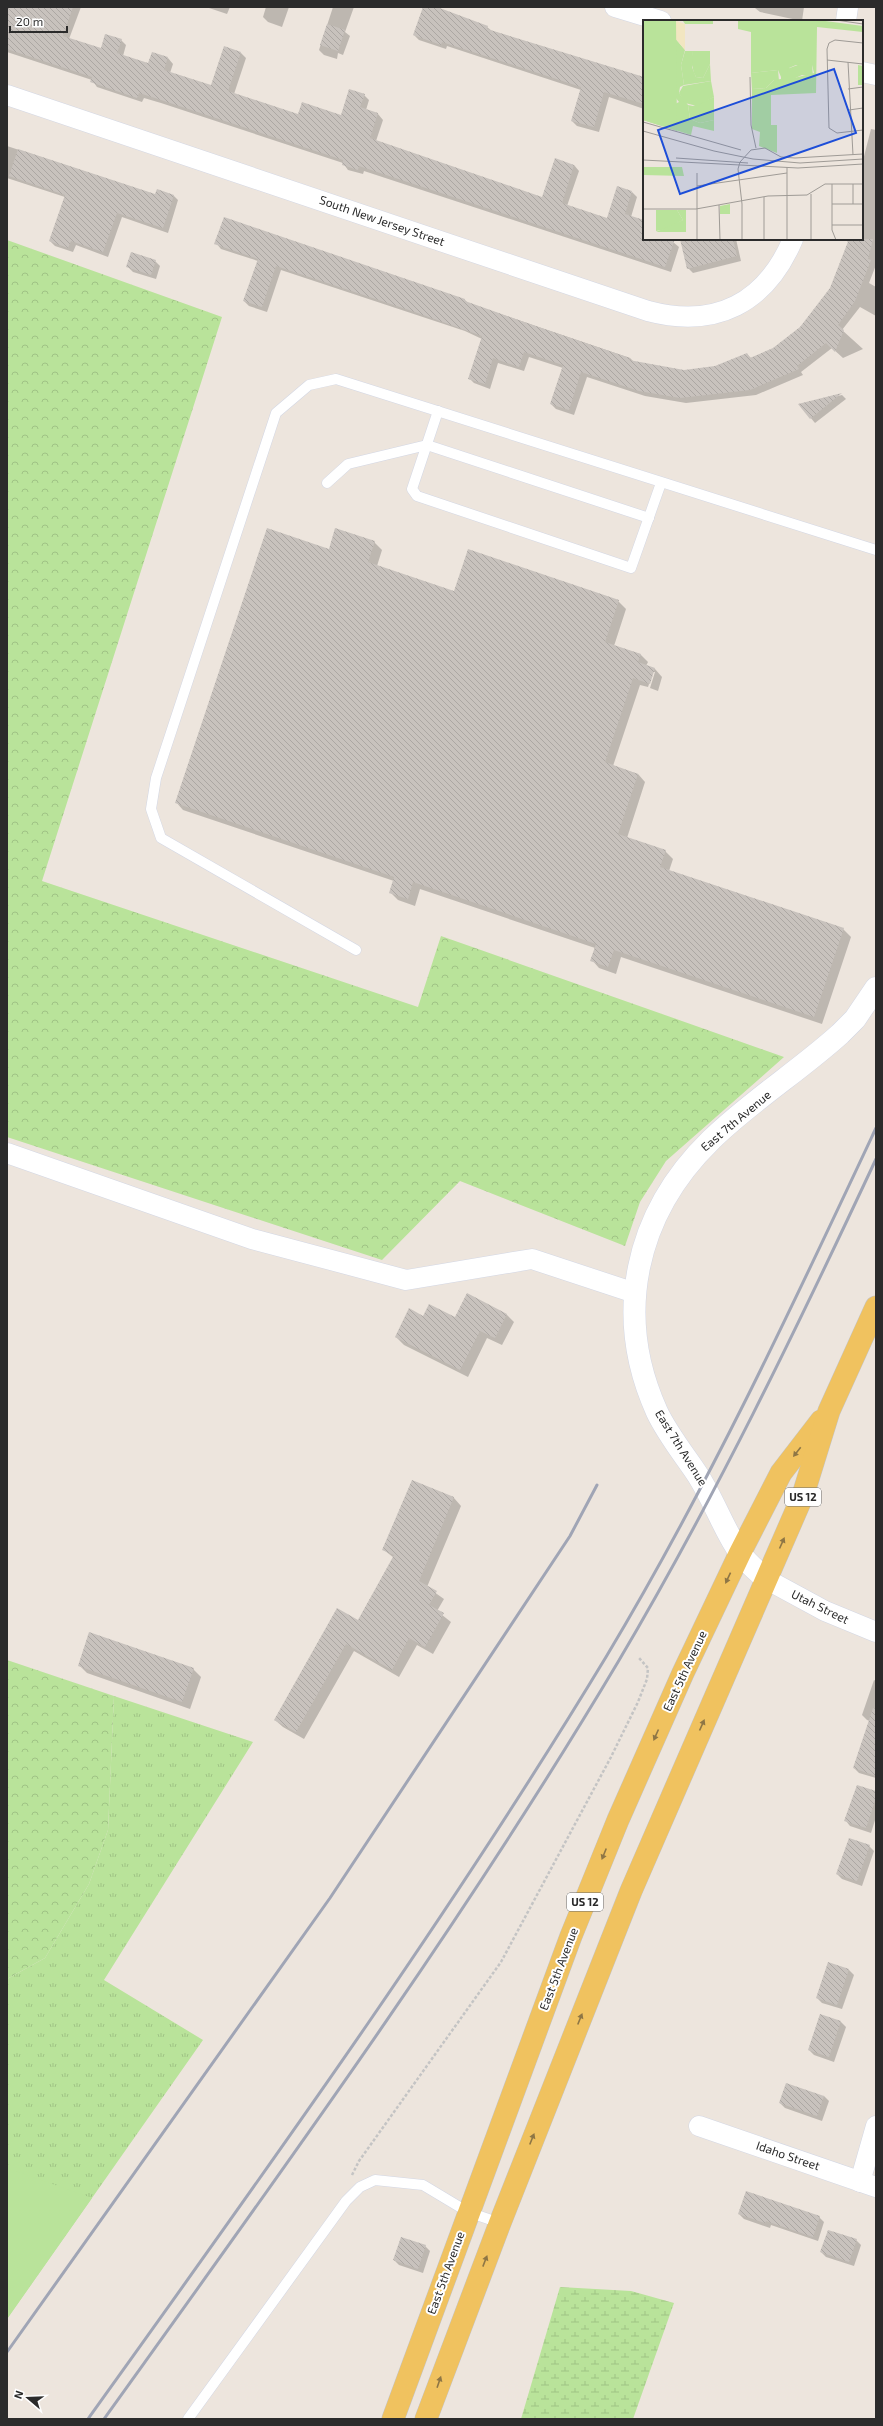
<svg xmlns="http://www.w3.org/2000/svg" width="883" height="2426" viewBox="0 0 883 2426" font-family="'Exo 2',sans-serif">
<style>
.grass{fill:url(#grass-tufts)}
.forest{fill:url(#forest-crowns)}
.wetland{fill:url(#wetland-marsh)}
.park{fill:#b9e39a}
.shadow{fill:#0003}
.building{fill:url(#building-back-hatch)}
.lines{fill:none;stroke-linecap:round;stroke-linejoin:round}
.lane-casing{stroke:#d3d7e4;stroke-width:11}
.street-casing{stroke:#d3d7e4;stroke-width:21}
.secondary-casing{stroke:#d3d7e4;stroke-width:23}
.primary-casing{stroke:#c4c4c4;stroke-width:23}
.path{stroke:#c4c4c4;stroke-width:2.5;stroke-dasharray:3 2;stroke-linecap:butt}
.lane{stroke:#fff;stroke-width:10}
.street{stroke:#fff;stroke-width:20}
.secondary{stroke:#fff;stroke-width:22}
.primary{stroke:#f0c25f;stroke-width:22}
.rail{stroke:#a0a5b5;stroke-width:3}
.oneway{fill:#8e7645}
.labels{text-anchor:middle;stroke-width:4;stroke-linejoin:round;paint-order:stroke}
.shield{fill:#fff;stroke:#6b6b6b;stroke-width:1}
.shield-label{font-size:11px;font-weight:bold;fill:#2b2b2b}
.street-label{font-size:12px;fill:#2b2b2b;stroke:#fff}
.inset-road{fill:none;stroke:#9f9b96;stroke-width:1}
.view{fill:#1d4ed8;fill-opacity:0.15;stroke:#1d4ed8;stroke-width:2}
.inset-edge{fill:none;stroke:#2b2b2b;stroke-width:2}
</style>
<defs>
<pattern id="grass-tufts" width="24" height="20" patternUnits="userSpaceOnUse"><rect width="24" height="20" fill="#b9e39a"/><path d="M3 7l-1-3M5 7V3M7 7l1-3M15 17l-1-3M17 17v-4M19 17l1-3" fill="none" stroke="#9fc385"/></pattern>
<pattern id="forest-crowns" width="20" height="18" patternUnits="userSpaceOnUse"><rect width="20" height="18" fill="#b9e39a"/><path d="M2 6a3 3 0 1 1 6 0M12 15a3 3 0 1 1 6 0" fill="none" stroke="#9fc385"/></pattern>
<pattern id="wetland-marsh" width="20" height="14" patternUnits="userSpaceOnUse"><rect width="20" height="14" fill="#b9e39a"/><path d="M1 5h8M5 5V1M11 12h8M15 12V8" fill="none" stroke="#9fc385"/></pattern>
<pattern id="building-back-hatch" width="6" height="6" patternUnits="userSpaceOnUse"><rect width="6" height="6" fill="#c8c2bd"/><path d="M-1 5l2 2M0 0l6 6M5-1l2 2" fill="none" stroke="#aca7a3"/></pattern>
</defs>
<rect width="100%" height="100%" fill="#ede5dd"/>
<polygon class="grass" points="114,1696 253,1742 104,1980 203,2040 7,2319 7,1979 45,1958 89,1884 108,1830"/>
<g class="forest">
<polygon points="7,240 222,317 42,881 418,1007 441,936 784,1057 666,1161 640,1202 625,1246 460,1181 382,1260 7,1137"/>
<polygon points="7,1660 114,1696 108,1830 89,1884 45,1958 7,1979"/>
</g>
<polygon class="wetland" points="560,2287 631,2291 674,2303 633,2419 521,2419"/>
<polygon class="park" points="7,2168 92,2198 7,2319"/>
<g class="shadow">
<polygon points="24,7 81,7 69,39 101,49 121,40 126,45 123,56 148,65 168,58 173,64 170,73 212,87 225,47 241,53 246,58 234,94 298,116 341,116 364,95 369,100 366,110 378,114 383,120 376,141 543,198 574,165 579,171 567,206 608,219 632,192 637,197 631,217 644,221 644,239 664,239 673,242 679,247 671,272 364,171 363,174 348,170 343,163 161,103 144,98 142,102 97,87 92,80 7,52 7,18"/>
<polygon points="206,7 230,7 227,14"/>
<polygon points="266,7 289,7 282,27 268,22 263,17"/>
<polygon points="333,7 354,7 345,32 350,36 343,55 338,53 337,59 324,55 319,50"/>
<polygon points="424,7 433,7 487,27 492,31 644,79 644,109 609,97 599,132 577,126 572,121 581,90 447,46 446,49 419,40 414,35"/>
<polygon points="804,7 802,21 760,12 755,8"/>
<polygon points="871,129 876,130 876,265 869,283 876,287 876,316 860,307 842,330 863,349 843,358 832,348 801,372 803,375 756,395 686,403 645,396 587,377 574,415 556,409 551,404 563,368 529,357 524,371 498,363 490,389 474,383 469,378 482,339 465,331 281,270 267,312 249,306 244,301 258,261 221,249 216,243 465,300 468,303 630,358 634,362 684,371 715,367 747,354 751,358 773,349 801,328 831,288 849,243 845,239 862,239 862,164"/>
<polygon points="7,146 156,195 173,195 178,200 168,233 122,217 108,257 76,245 73,252 55,246 50,241 65,197 7,178"/>
<polygon points="693,239 736,239 741,261 693,273 688,268"/>
<polygon points="155,261 160,266 156,279 133,272 128,267"/>
<polygon points="842,395 846,399 815,423 800,405"/>
<polygon points="374,542 382,550 377,566 455,593 618,601 626,609 614,646 640,654 648,662 646,666 655,669 662,677 658,691 650,688 655,672 653,672 648,687 640,685 613,766 638,774 645,782 627,838 665,851 673,859 669,871 843,929 851,937 822,1024 621,957 616,974 599,968 592,960 595,948 420,889 415,906 398,900 390,892 394,881 183,810 176,802 329,550"/>
<polygon points="506,1314 514,1322 502,1345 487,1338 468,1377 404,1345 396,1337 424,1317 456,1319"/>
<polygon points="413,1481 454,1498 461,1506 427,1587 444,1599 437,1611 451,1622 433,1654 417,1645 399,1677 354,1651 304,1739 283,1727 275,1720 358,1621 394,1558 384,1550"/>
<polygon points="79,1665 193,1669 201,1677 190,1709 87,1673"/>
<polygon points="874,1680 876,1681 876,1723 867,1720 862,1715"/>
<polygon points="876,1736 876,1778 859,1773 854,1768"/>
<polygon points="876,1792 876,1817 871,1833 850,1826 846,1821"/>
<polygon points="869,1846 874,1851 862,1886 842,1879 837,1874"/>
<polygon points="849,1970 854,1975 842,2009 822,2003 817,1998"/>
<polygon points="841,2022 846,2027 834,2062 814,2055 809,2050"/>
<polygon points="824,2096 829,2101 822,2121 785,2108 780,2103"/>
<polygon points="739,2214 819,2217 824,2222 818,2241 771,2225 770,2228 744,2219"/>
<polygon points="856,2240 861,2245 854,2266 826,2257 821,2252"/>
<polygon points="425,2246 430,2251 423,2273 399,2265 394,2260"/>
</g>
<g class="building">
<polygon points="7,7 73,7 63,36 101,48 105,34 122,39 117,53 148,63 152,52 168,57 164,70 211,85 224,46 241,52 228,91 298,114 302,102 341,115 349,89 365,94 360,107 378,113 370,138 542,197 555,158 574,165 562,203 607,218 617,186 632,191 625,214 644,220 644,239 675,239 665,267 359,166 358,170 342,165 343,160 155,98 139,93 137,98 90,82 92,77 7,49"/>
<polygon points="423,7 437,7 488,26 487,29 644,77 644,104 604,92 594,127 571,121 581,87 442,42 441,45 413,35"/>
<polygon points="327,24 345,30 338,51 320,45"/>
<polygon points="18,149 155,194 157,189 174,195 163,228 117,213 103,252 71,241 68,248 49,241 65,195 9,176"/>
<polygon points="224,217 465,299 465,301 547,330 630,358 629,360 684,370 715,366 747,353 750,358 773,348 800,327 830,288 849,239 873,239 868,259 871,260 855,301 838,325 844,330 835,352 826,343 797,366 799,369 750,390 680,398 639,391 581,372 569,410 550,404 563,365 524,352 519,367 493,358 485,384 468,379 482,336 412,311 276,266 262,307 243,301 258,259 214,244"/>
<polygon points="680,239 733,239 737,256 687,269"/>
<polygon points="131,252 156,260 151,275 126,267"/>
<polygon points="842,393 810,419 798,404"/>
<polygon points="267,528 329,549 335,528 375,541 368,562 454,591 468,549 619,600 605,642 641,654 638,662 655,668 650,684 633,678 605,762 638,774 618,834 666,850 660,867 844,928 814,1017 614,950 608,967 590,961 596,944 413,882 408,899 389,893 394,877 175,803"/>
<polygon points="467,1293 507,1314 495,1338 480,1331 460,1370 395,1337 409,1308 423,1316 429,1304 455,1317"/>
<polygon points="412,1480 454,1497 419,1581 437,1591 429,1605 444,1613 425,1647 409,1638 392,1670 346,1644 296,1732 274,1720 337,1608 358,1620 394,1555 382,1550"/>
<polygon points="89,1632 194,1668 182,1702 78,1666"/>
<polygon points="873,1708 876,1709 876,1776 853,1768"/>
<polygon points="857,1785 876,1791 876,1798 866,1828 844,1821"/>
<polygon points="849,1838 870,1845 857,1881 836,1874"/>
<polygon points="828,1962 849,1969 837,2005 816,1998"/>
<polygon points="820,2014 841,2021 829,2057 808,2050"/>
<polygon points="786,2083 824,2096 817,2116 779,2103"/>
<polygon points="746,2191 820,2216 813,2237 766,2221 765,2223 738,2214"/>
<polygon points="828,2230 857,2239 849,2262 820,2252"/>
<polygon points="401,2237 426,2245 418,2269 393,2260"/>
</g>
<g class="lines">
<defs>
<g id="lane">
<polyline points="438,411 412,489 417,496 631,568 661,483"/>
<polyline points="327,483 348,464 427,445 649,518"/>
<polyline points="356,950 161,838 151,809 156,778 276,413 309,385 336,379 876,550"/>
<polyline points="188,2419 346,2201 360,2187 375,2180 423,2185 468,2212 500,2223"/>
</g>
<g id="street">
<polyline points="615,7 661,21"/>
<polyline points="846,21 848,7"/>
<polyline points="862,72 876,75"/>
<path d="M 7,95 L 648,311 C 716,329 766,303 793,239"/>
<polyline points="7,1153 252,1239 406,1280 532,1259 635,1293"/>
<polyline points="766,1579 825,1611 876,1632"/>
<polyline points="699,2126 876,2187"/>
<polyline points="860,2182 876,2126"/>
</g>
<path id="secondary" d="M 766,1579 C 757,1571 747,1563 740,1553 C 723,1529 713,1497 695,1471 C 682,1452 667,1433 657,1412 C 613,1315 635,1214 711,1140 C 751,1101 799,1071 840,1034 L 855,1019 L 876,988"/>
<g id="primary">
<polyline points="393,2419 571,1936 618,1820 683,1673 740,1553 781,1473 821,1421"/>
<polyline points="426,2419 500,2223 631,1891 803,1495 829,1411 876,1307"/>
</g>
</defs>
<use href="#lane" class="lane-casing"/>
<use href="#street" class="street-casing"/>
<use href="#secondary" class="secondary-casing"/>
<use href="#primary" class="primary-casing"/>
<polyline class="path" points="352,2175 359,2161 501,1962 611,1757 638,1702 647,1679 648,1668 639,1658"/>
<use href="#lane" class="lane"/>
<use href="#street" class="street"/>
<use href="#secondary" class="secondary"/>
<use href="#primary" class="primary"/>
<g class="rail">
<polyline points="7,2352 330,1898 570,1536 597,1485"/>
<path d="M 88,2419 C 267,2169 447,1920 606,1657 C 708,1487 792,1307 876,1128"/>
<path d="M 104,2419 C 282,2171 462,1924 618,1662 C 714,1500 796,1330 876,1159"/>
</g>
</g>
<defs><path id="oneway-solid" d="M-6-.8H1V-3.2L6.5 0L1 3.2V.8H-6Z"/></defs>
<g class="oneway">
<use href="#oneway-solid" transform="translate(797 1452) rotate(128)"/>
<use href="#oneway-solid" transform="translate(782 1543) rotate(-66)"/>
<use href="#oneway-solid" transform="translate(728 1578) rotate(115)"/>
<use href="#oneway-solid" transform="translate(702 1725) rotate(-66)"/>
<use href="#oneway-solid" transform="translate(656 1735) rotate(114)"/>
<use href="#oneway-solid" transform="translate(604 1854) rotate(112)"/>
<use href="#oneway-solid" transform="translate(580 2019) rotate(-68)"/>
<use href="#oneway-solid" transform="translate(532 2139) rotate(-68)"/>
<use href="#oneway-solid" transform="translate(485 2261) rotate(-69)"/>
<use href="#oneway-solid" transform="translate(439 2382) rotate(-71)"/>
</g>
<g class="labels">
<g class="shield">
<rect x="785" y="1488" width="36" height="18" rx="3"/>
<rect x="567" y="1893" width="36" height="18" rx="3"/>
</g>
<g class="shield-label">
<text x="803" y="1501">US 12</text>
<text x="585" y="1906">US 12</text>
</g>
<g class="street-label">
<text transform="translate(382 221) rotate(19)" y="4">South New Jersey Street</text>
<text transform="translate(736 1121) rotate(-40)" y="4">East 7th Avenue</text>
<text transform="translate(681 1448) rotate(58)" y="4">East 7th Avenue</text>
<text transform="translate(820 1607) rotate(26)" y="4">Utah Street</text>
<text transform="translate(685 1671) rotate(-65)" y="4">East 5th Avenue</text>
<text transform="translate(559 1969) rotate(-69)" y="4">East 5th Avenue</text>
<text transform="translate(788 2156) rotate(19)" y="4">Idaho Street</text>
<text transform="translate(446 2273) rotate(-70)" y="4">East 5th Avenue</text>
</g>
</g>
<g transform="translate(643 20)">
<rect width="220" height="220" fill="#ede5dd"/>
<path d="M 31,17 L 42,30 L 38,45 L 41,65 L 37,67 L 36,73 L 45,85 L 47,99 L 57,103 L 71,100 L 71,111 L 50,106 L 48,115 L 0,100 L 36,82 L 0,35 ZM 50,31 L 67,31 L 67,44 L 60,58 L 53,57 L 51,53 L 48,41 ZM 13,190 L 34,190 L 40,200 L 24,209 L 13,211 Z" fill="#b9e39a"/>
<path d="M 70,0 L 70,4 L 42,4 L 40,1 ZM 95,0 L 175,0 L 220,6 L 220,12 L 174,7 L 173,73 L 128,75 L 128,105 L 134,105 L 134,133 L 116,126 L 117,112 L 109,109 L 109,69 L 123,68 L 131,60 L 138,59 L 138,57 L 135,50 L 108,53 L 108,12 L 95,9 ZM 153,45 L 169,45 L 171,53 L 147,59 L 146,48 ZM 42,31 L 50,31 L 49,47 L 53,57 L 60,58 L 67,44 L 68,61 L 41,65 L 38,45 ZM 71,77 L 71,100 L 57,103 L 47,99 L 45,85 L 50,86 ZM 34,190 L 43,190 L 43,212 L 13,212 L 40,200 Z" fill="#b9e39a" fill-rule="evenodd"/>
<path d="M 160,43 L 169,45 L 170,56 L 159,55 L 148,60 L 145,58 L 144,49 ZM 135,50 L 136,61 L 131,60 L 123,68 L 109,69 L 108,53 ZM 68,61 L 71,77 L 54,86 L 42,83 L 36,73 L 40,66 ZM 0,147 L 39,147 L 41,156 L 0,155 Z" fill="#b9e39a"/>
<path d="M 34,1 L 42,4 L 42,30 L 31,17 L 31,3 Z" fill="#f2e6c1"/>
<path d="M 0,0 L 33,0 L 34,111 L 0,100 ZM 215,45 L 220,46 L 220,65 L 215,65 ZM 87,184 L 87,194 L 77,194 L 77,186 Z" fill="#b9e39a"/>
<path class="inset-road" d="M 193,0 L 220,4M 220,23 L 192,20 L 186,23 L 184,29 L 186,108 L 194,113 L 220,110M 184,40 L 220,44M 205,42 L 210,135M 107,57 L 108,105 L 113,128M 205,69 L 220,67M 206,90 L 220,88M 0,102 L 98,130M 0,111 L 71,131 L 110,139 L 157,143 L 220,139M 33,138 L 105,143M 0,140 L 155,148 L 220,144M 144,147 L 144,220M 54,153 L 54,220M 189,164 L 189,210 L 193,220M 54,166 L 144,153M 168,174 L 168,220M 121,177 L 121,220M 189,184 L 220,184M 210,184 L 210,164M 76,185 L 77,220M 0,189 L 53,189 L 125,176 L 164,175 L 182,164 L 220,164M 189,205 L 220,205M 99,220 L 99,184 L 95,149 L 97,142 L 108,130 L 122,128 L 138,137 L 152,138 L 220,134"/>
<path class="view" d="M 191,49 L 213,113 L 37,174 L 15,110 Z"/>
<rect width="220" height="220" class="inset-edge"/>
</g>
<rect width="883" height="2426" fill="none" stroke="#2b2b2b" stroke-width="16"/>
<g transform="translate(28 2398) rotate(289)" stroke="#ffffff" stroke-width="3" paint-order="stroke">
<path d="M0-3L7 15L0 10L-7 15Z" fill="#2b2b2b"/>
<text y="-6" font-size="11" font-weight="bold" text-anchor="middle" fill="#2b2b2b">N</text>
</g>
<path d="M10 26v6h57v-6" fill="none" stroke="#2b2b2b" stroke-width="2"/>
<text x="16" y="26" font-size="12" fill="#2b2b2b" stroke="#ffffff" stroke-width="3" paint-order="stroke">20 m</text>
</svg>
